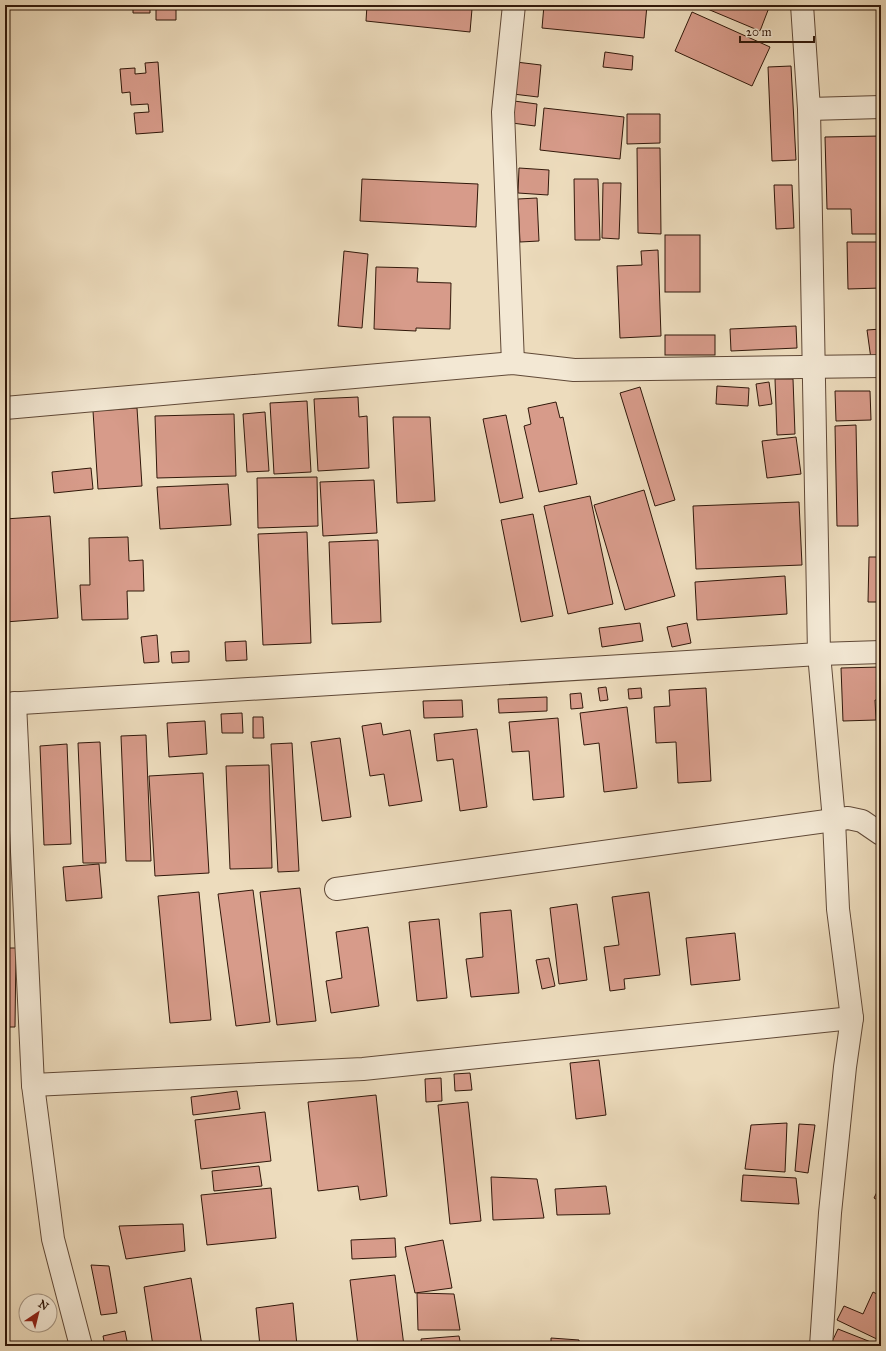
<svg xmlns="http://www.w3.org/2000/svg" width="886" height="1351" viewBox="0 0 886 1351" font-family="'IM FELL Great Primer',serif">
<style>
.building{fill:#d79b8a;stroke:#31180a}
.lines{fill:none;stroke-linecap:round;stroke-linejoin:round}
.minor-casing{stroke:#604937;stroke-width:24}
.minor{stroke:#f3e8d4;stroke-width:22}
</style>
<rect width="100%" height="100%" fill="#eddcbd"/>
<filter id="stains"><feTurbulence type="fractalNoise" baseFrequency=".005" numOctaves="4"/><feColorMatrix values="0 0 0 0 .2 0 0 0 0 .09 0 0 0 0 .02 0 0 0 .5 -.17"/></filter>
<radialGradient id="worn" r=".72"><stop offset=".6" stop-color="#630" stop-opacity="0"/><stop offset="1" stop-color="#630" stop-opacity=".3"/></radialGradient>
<g class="building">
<polygon points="133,5 173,5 173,8 176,8 176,20 156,20 156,8 150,8 150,13 133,13"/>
<polygon points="367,5 434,5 472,9 470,32 366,21"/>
<polygon points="544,5 647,5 644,38 542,28"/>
<polygon points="698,5 770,5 760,31"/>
<polygon points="692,12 770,47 752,86 675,51"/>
<polygon points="605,52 633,56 632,70 603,67"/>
<polygon points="158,62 163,132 136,134 134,113 149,112 148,104 131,105 130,92 122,93 120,69 135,68 135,74 146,73 145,63"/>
<polygon points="516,62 541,65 538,97 513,94"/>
<polygon points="791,66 796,160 772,161 768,67"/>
<polygon points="514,101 537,104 535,126 512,123"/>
<polygon points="544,108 624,117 620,159 540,150"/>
<polygon points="627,114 660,114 660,143 627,144"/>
<polygon points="881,136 881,234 852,234 851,209 827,209 825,137"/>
<polygon points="637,148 660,148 661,234 638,233"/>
<polygon points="519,168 549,170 548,195 518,193"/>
<polygon points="362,179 478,184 476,227 360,221"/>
<polygon points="574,179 598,179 600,240 575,240"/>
<polygon points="603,183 621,183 619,239 602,238"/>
<polygon points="774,185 792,185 794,228 776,229"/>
<polygon points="537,198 539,241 520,242 518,199"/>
<rect x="665" y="235" width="35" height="57"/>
<polygon points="847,242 881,242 881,288 848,289"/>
<polygon points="658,250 661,336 620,338 617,266 642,265 641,251"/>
<polygon points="344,251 368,254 362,328 338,326"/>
<polygon points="376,267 418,268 417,282 451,283 450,329 416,328 416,331 374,329"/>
<polygon points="796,326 797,348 731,351 730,329"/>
<polygon points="881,329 881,358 871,359 867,330"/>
<rect x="665" y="335" width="50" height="20"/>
<polygon points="775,379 793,379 795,434 777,435"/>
<polygon points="769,382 772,404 759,406 756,384"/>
<polygon points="717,386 749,388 748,406 716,404"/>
<polygon points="640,387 675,500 655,506 620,393"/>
<polygon points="835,391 870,391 871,420 836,421"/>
<polygon points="358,397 359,417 367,416 369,468 318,471 314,399"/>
<polygon points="307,401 311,472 274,474 270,403"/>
<polygon points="556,402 560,418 563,417 577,484 539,492 524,426 531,424 528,408"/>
<polygon points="137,408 142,486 98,489 93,411"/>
<polygon points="265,412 269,471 247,472 243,414"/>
<polygon points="234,414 236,476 157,478 155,416"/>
<polygon points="506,415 523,498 500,503 483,419"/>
<polygon points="393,417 430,417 435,501 397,503"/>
<polygon points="856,425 858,526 837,526 835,426"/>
<polygon points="796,437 801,474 767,478 762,441"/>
<polygon points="91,468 93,489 54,493 52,472"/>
<polygon points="317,477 318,526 258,528 257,478"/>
<polygon points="374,480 377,533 323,536 320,482"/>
<polygon points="228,484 231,525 160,529 157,487"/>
<polygon points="644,490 675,596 625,610 594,505"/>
<polygon points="590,496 613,604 568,614 544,506"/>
<polygon points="799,502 802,565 696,569 693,506"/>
<polygon points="533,514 553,616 521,622 501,520"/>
<polygon points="50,516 58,618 5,622 5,519"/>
<polygon points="307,532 311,643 263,645 258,534"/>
<polygon points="128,537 129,561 143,560 144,591 127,591 128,619 82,620 80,585 90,585 89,538"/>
<polygon points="378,540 381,622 332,624 329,542"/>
<polygon points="869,557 881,557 881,602 868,602"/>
<polygon points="785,576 787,614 697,620 695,582"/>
<polygon points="640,623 643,641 602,647 599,628"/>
<polygon points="687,623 691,643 672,647 667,627"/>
<polygon points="157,635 159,662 144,663 141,637"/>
<polygon points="246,641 247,660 226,661 225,642"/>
<polygon points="189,651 189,662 172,663 171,652"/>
<polygon points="881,667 881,700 875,700 876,720 843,721 841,668"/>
<polygon points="606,687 608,700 600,701 598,688"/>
<polygon points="641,688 642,698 629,699 628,689"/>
<polygon points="706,688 711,781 678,783 676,742 656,743 654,707 670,706 669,690"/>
<polygon points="581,693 583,708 571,709 570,694"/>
<polygon points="547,697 547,711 499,713 498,699"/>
<polygon points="462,700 463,717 424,718 423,701"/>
<polygon points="627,707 637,788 604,792 599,743 584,745 580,713"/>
<polygon points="242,713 243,733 222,733 221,714"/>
<polygon points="253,717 263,717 264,738 253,738"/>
<polygon points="558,718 564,797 533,800 529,751 512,752 509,722"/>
<polygon points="205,721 207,754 169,757 167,723"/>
<polygon points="381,723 383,735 410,730 422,801 389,806 384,774 370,776 362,726"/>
<polygon points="477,729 487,807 460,811 453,759 437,761 434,734"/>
<polygon points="146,735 151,861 126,861 121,736"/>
<polygon points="340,738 351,817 322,821 311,742"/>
<polygon points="100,742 106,863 83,863 78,743"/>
<polygon points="292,743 299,871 278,872 271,744"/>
<polygon points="67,744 71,844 44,845 40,746"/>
<polygon points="5,746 7,746 13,832 5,832"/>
<polygon points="269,765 272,868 230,869 226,766"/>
<polygon points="203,773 209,873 155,876 149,776"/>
<polygon points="99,864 102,898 66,901 63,867"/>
<polygon points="300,888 316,1021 277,1025 260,892"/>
<polygon points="253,890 270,1022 236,1026 218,894"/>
<polygon points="199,892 211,1020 170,1023 158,896"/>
<polygon points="649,892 660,975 624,979 625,989 610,991 604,947 619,945 612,897"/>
<polygon points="577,904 587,980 559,984 550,908"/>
<polygon points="511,910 519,993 471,997 466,959 483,957 480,913"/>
<polygon points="439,919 447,998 417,1001 409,922"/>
<polygon points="368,927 379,1006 331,1013 326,981 342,978 336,932"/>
<polygon points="735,933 740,980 691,985 686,938"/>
<polygon points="5,948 16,948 15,1027 5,1027"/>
<polygon points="549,958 555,986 542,989 536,960"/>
<polygon points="599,1060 606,1115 576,1119 570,1063"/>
<polygon points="470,1073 472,1090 455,1091 454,1074"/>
<polygon points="441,1078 442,1101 426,1102 425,1079"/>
<polygon points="237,1091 240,1109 193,1115 191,1097"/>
<polygon points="376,1095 387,1196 360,1200 358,1186 318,1191 308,1102"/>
<polygon points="468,1102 481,1221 450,1224 438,1105"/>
<polygon points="265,1112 271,1161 201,1169 195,1120"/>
<polygon points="787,1123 785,1172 745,1169 751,1125"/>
<polygon points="799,1124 815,1125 808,1173 795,1171"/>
<polygon points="5,1143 9,1163 5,1163"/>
<polygon points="259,1166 262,1186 214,1191 212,1171"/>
<polygon points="743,1175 796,1178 799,1204 741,1201"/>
<polygon points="491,1177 537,1179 544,1218 493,1220"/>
<polygon points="881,1184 881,1202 874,1198"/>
<polygon points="606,1186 610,1214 557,1215 555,1189"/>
<polygon points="271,1188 276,1238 207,1245 201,1195"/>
<polygon points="183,1224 185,1251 126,1259 119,1226"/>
<polygon points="395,1238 396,1257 352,1259 351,1240"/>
<polygon points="443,1240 452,1288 415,1293 405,1247"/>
<polygon points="91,1265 109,1266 117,1313 101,1315"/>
<polygon points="395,1275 404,1346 358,1346 350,1280"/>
<polygon points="191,1278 202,1346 153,1346 144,1287"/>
<polygon points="873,1292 881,1296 881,1341 837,1320 844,1306 863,1314"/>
<polygon points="417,1293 454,1294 460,1330 418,1330"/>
<polygon points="293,1303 297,1346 260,1346 256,1308"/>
<polygon points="838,1329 881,1346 830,1346"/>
<polygon points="125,1331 128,1346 105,1346 103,1336"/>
<polygon points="459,1336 461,1346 422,1346 421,1339"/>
<polygon points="551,1338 579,1340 579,1346 551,1346"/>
</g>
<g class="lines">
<defs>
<g id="minor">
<polyline points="802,5 809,109 819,654 834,820 838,909 852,1018 845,1067 830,1213 821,1346"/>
<polyline points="809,109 881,107"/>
<polyline points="513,363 503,112 514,5"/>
<polyline points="5,408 513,363 574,370 881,366"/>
<polyline points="15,703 33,1085 53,1239 81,1346"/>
<polyline points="5,704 819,654 881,652"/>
<polyline points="336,889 848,818 862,821 881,834"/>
<polyline points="33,1085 363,1069 852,1018"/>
</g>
</defs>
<use href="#minor" class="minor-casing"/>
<use href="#minor" class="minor"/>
</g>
<rect width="886" height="1351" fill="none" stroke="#eddcbd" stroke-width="20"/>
<rect x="6" y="6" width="874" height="1339" fill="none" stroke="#31180a" stroke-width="2"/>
<rect x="10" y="10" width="866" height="1331" fill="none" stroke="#31180a"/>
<g transform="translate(38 1313) rotate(35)"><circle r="19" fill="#f3e8d4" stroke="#a59583"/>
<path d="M0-3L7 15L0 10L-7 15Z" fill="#8f2418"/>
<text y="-6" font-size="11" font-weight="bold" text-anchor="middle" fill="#31180a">N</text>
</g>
<path d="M740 36v6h74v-6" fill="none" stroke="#31180a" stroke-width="2"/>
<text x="746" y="36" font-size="12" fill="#31180a" stroke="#f3e8d4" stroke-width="3" paint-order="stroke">20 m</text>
<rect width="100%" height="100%" filter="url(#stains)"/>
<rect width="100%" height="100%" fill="url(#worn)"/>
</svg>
